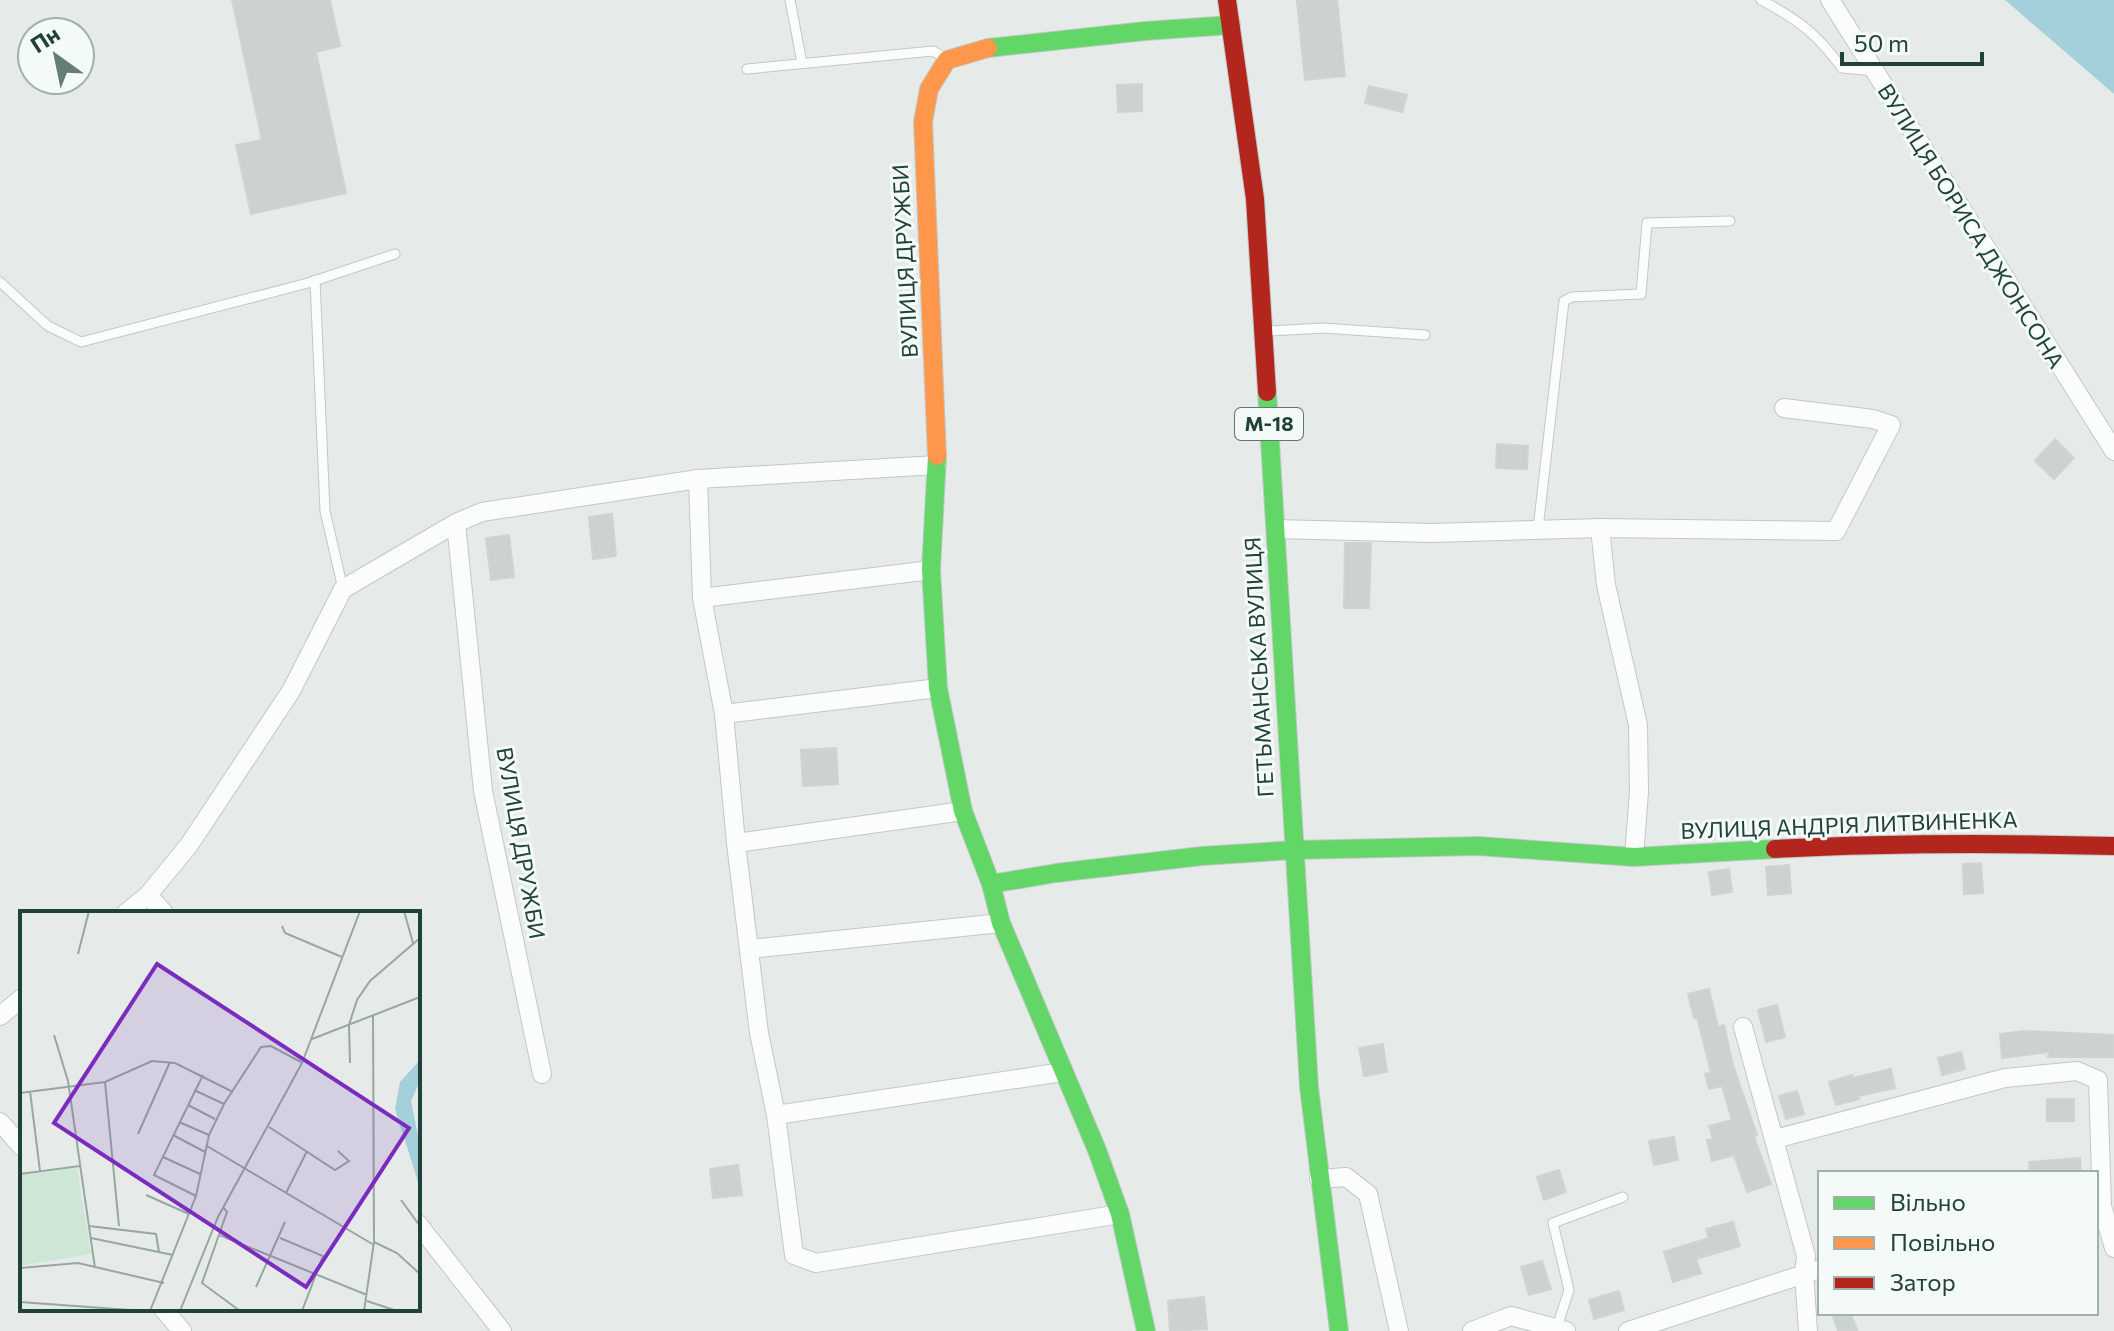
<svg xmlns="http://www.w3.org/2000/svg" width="2114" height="1331" viewBox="0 0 2114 1331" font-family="Commissioner,sans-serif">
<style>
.water{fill:#a4d0dc}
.building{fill:#ccd2d0;stroke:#ced4d2;stroke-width:2}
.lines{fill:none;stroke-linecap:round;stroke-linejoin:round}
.lane-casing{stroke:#c3c8c6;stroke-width:11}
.street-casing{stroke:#c3c8c6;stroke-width:20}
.fast-casing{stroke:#c1c9c6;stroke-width:20}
.slow-casing{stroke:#c1c9c6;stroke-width:20}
.jam-casing{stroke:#c1c9c6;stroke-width:20}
.lane{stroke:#fbfcfc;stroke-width:9}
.street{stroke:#fbfcfc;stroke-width:18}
.fast{stroke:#63d668;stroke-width:18}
.slow{stroke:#ff974d;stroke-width:18}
.jam{stroke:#b3261e;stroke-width:18}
.labels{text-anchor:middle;stroke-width:6;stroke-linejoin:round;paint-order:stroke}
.shield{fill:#f4faf7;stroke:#607873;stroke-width:2}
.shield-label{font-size:20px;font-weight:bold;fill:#21413b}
.street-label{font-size:22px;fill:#21413b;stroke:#f4faf7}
.inset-road{fill:none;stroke:#97a7a3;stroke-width:2}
.view{fill:#7b2cbf;fill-opacity:0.15;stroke:#7b2cbf;stroke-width:4}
.inset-edge{fill:none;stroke:#21413b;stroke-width:4}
</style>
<rect width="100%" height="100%" fill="#e6ebe9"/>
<polygon class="water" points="2005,0 2114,0 2114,94"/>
<g class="building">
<polygon points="232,0 330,0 340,46 316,52 346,193 251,214 236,145 262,140"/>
<polygon points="1337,0 1345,76 1305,80 1297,1"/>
<polygon points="1142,84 1142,111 1118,112 1117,85"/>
<polygon points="1369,86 1407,95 1402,112 1365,103"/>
<polygon points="2055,439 2074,458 2054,479 2035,461"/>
<polygon points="1497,444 1528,446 1527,469 1496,468"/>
<polygon points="612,514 616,556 593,559 589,517"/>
<polygon points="509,535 514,577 491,580 486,538"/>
<polygon points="1345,543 1371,543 1369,608 1344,608"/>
<polygon points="836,748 838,784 803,786 801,750"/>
<polygon points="1981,863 1983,893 1964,894 1963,864"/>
<polygon points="1789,865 1791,893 1768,895 1766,867"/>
<polygon points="1729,869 1732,892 1712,895 1709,872"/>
<polygon points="1709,989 1718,1027 1724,1025 1733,1065 1757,1135 1754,1136 1771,1184 1747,1192 1734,1155 1712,1161 1707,1140 1713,1139 1709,1126 1732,1120 1722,1086 1709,1089 1705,1074 1711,1072 1697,1017 1694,1018 1688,994"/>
<polygon points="1777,1005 1785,1037 1766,1042 1758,1010"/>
<polygon points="2024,1031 2114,1035 2114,1057 2048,1057 2049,1052 2002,1058 2000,1034"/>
<polygon points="1383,1044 1387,1072 1364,1076 1359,1048"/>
<polygon points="1961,1052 1965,1069 1942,1075 1938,1058"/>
<polygon points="1891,1069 1895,1088 1858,1096 1859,1099 1836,1105 1829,1082 1852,1075 1853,1078"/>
<polygon points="1797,1091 1804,1114 1786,1119 1779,1096"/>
<rect x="2047" y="1099" width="27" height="22"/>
<polygon points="1674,1137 1678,1160 1654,1165 1649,1141"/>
<polygon points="2080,1158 2081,1173 2030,1173 2029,1162"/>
<polygon points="738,1165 742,1195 713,1198 710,1169"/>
<polygon points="1559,1170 1566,1192 1544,1200 1537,1177"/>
<polygon points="1733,1222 1740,1246 1696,1259 1701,1273 1673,1282 1664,1252 1709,1238 1706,1229"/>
<polygon points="1542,1261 1551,1289 1529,1295 1521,1267"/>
<polygon points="1619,1291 1624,1310 1594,1319 1589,1300"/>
<polygon points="1204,1297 1207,1329 1170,1331 1168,1301"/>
<polygon points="1832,1313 1850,1313 1858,1331 1838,1331"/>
</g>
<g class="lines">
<defs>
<g id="lane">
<polyline points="790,0 802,63"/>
<path d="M 1761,0 C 1799,20 1817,34 1842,68 L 1875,71"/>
<polyline points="747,69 933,51 945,58"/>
<polyline points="315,280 325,511 343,589"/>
<polyline points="0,282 48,326 81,342 308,283 395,254"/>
<polyline points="1270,331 1323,328 1425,335"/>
<polyline points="1538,529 1564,301 1572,297 1641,294 1647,223 1730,221"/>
<polyline points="1557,1327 1569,1290 1553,1223 1623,1197"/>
</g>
<g id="street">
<polyline points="1830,0 2114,451"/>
<polyline points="698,479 702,598 724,714 736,843 759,1033 776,1115 794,1255 816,1263 1120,1214"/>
<polyline points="456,523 483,791 542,1074"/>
<polyline points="1600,528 1606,585 1638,725 1639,792 1634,857"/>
<polyline points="1276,529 1431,533 1600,528 1836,531 1891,425 1873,419 1784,408"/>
<polyline points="702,598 931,570"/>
<polyline points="724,714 938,688"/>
<polyline points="736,843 963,811"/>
<polyline points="148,895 164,913"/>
<polyline points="126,913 148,895 189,845 291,691 343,589 456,523 482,512 698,479 937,465"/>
<polyline points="750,949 1001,923"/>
<polyline points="0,1016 22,998"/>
<polyline points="1743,1027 1806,1256 1804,1273 1808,1331"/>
<polyline points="776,1115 1063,1072"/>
<polyline points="0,1122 22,1147"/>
<polyline points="1775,1139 2005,1078 2077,1071 2098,1080 2102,1206 2114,1248"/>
<polyline points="1319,1179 1346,1177 1368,1194 1399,1331"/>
<polyline points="418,1224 502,1331"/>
<polyline points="163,1309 182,1331"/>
<polyline points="1472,1331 1511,1316 1566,1331"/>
<polyline points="1628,1331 1820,1269"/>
</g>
<g id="fast">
<polyline points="988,48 1145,31 1231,25"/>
<polyline points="1267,392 1309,1087 1339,1331"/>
<polyline points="937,456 931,570 938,688 963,811 991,884 1001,923 1097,1150 1120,1214 1146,1331"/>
<polyline points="991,884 1056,873 1202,856 1294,850 1478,846 1634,857 1775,849"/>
</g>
<polyline id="slow" points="937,456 923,122 929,89 947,60 988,48"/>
<g id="jam">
<polyline points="1227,0 1255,199 1267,392"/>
<path d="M 1775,849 C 1888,843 2001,843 2114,846"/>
</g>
</defs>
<use href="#lane" class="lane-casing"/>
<use href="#street" class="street-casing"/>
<use href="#fast" class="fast-casing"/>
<use href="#slow" class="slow-casing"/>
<use href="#jam" class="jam-casing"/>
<use href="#lane" class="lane"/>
<use href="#street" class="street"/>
<use href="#fast" class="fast"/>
<use href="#slow" class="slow"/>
<use href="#jam" class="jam"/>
</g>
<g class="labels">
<rect class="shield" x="1235" y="408" width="68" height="32" rx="6"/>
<g class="shield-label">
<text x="1269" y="431">М-18</text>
</g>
<g class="street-label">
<text transform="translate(1971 226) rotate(58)" y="8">ВУЛИЦЯ БОРИСА ДЖОНСОНА</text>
<text transform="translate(905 261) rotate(-93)" y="8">ВУЛИЦЯ ДРУЖБИ</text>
<text transform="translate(1259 667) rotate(-93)" y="8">ГЕТЬМАНСЬКА ВУЛИЦЯ</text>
<text transform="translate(1849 825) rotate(-2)" y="8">ВУЛИЦЯ АНДРІЯ ЛИТВИНЕНКА</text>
<text transform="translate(521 843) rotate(80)" y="8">ВУЛИЦЯ ДРУЖБИ</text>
</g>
</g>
<g transform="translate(20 911)">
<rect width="400" height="400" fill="#e6ebe9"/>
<path d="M 57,257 L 71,343 L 0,355 L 0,264 Z" fill="#cee6d6"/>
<path d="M 400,149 L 400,170 L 391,190 L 400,234 L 400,277 L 375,198 L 380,171 Z" fill="#a4d0dc"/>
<path class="inset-road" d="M 384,0 L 393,32M 262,15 L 265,22 L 322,46M 58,43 L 69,0M 34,124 L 48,170 L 75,357M 292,128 L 400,86M 330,152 L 329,114 L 337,89 L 350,70 L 400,27M 85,171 L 99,315M 174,179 L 204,193M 10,180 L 20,260M 0,182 L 85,171 L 132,150 L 155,152 L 213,181M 168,194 L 195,208M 159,211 L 189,224M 249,216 L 315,259 L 329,250 L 318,240M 118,223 L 150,151M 153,224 L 185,241M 187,235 L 354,334M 143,246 L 180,263M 0,263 L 60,255M 266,282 L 287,240M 126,284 L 169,303M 176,285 L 134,264 L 183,164M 381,289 L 400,315M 203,296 L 207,301 L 182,372 L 220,400M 69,315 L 136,323 L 139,341M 199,324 L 347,384M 71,327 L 153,344M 260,327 L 303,345 L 282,400M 354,331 L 377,342 L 400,363M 0,357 L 58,352 L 144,372M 236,376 L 265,311M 347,390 L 377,400M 0,391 L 124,400M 130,400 L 176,285 L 189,224 L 204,193 L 241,136 L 251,135 L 281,151M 160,400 L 198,306 L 282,152 L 340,0M 344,400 L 354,331 L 353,104"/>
<path class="view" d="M 137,53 L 389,217 L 286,376 L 34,212 Z"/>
<rect width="400" height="400" class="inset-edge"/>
</g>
<rect x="1818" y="1171" width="280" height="144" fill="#f4faf7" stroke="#a0b0ac" stroke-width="2"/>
<rect x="1834" y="1197" width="40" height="12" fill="#63d668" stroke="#a0b0ac" stroke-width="2"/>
<text x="1890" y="1211" font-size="24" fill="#21413b">Вільно</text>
<rect x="1834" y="1237" width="40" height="12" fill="#ff974d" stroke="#a0b0ac" stroke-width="2"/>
<text x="1890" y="1251" font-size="24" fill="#21413b">Повільно</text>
<rect x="1834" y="1277" width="40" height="12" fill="#b3261e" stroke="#a0b0ac" stroke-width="2"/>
<text x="1890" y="1291" font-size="24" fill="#21413b">Затор</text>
<g transform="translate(56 56) rotate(327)"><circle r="38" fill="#f4faf7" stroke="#a0b0ac" stroke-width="2"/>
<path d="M0-6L14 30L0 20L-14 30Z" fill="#667c78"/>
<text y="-12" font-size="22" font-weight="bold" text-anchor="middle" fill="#21413b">Пн</text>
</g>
<path d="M1842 52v12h140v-12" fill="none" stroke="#21413b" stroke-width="4"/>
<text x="1854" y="52" font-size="24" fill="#21413b" stroke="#f4faf7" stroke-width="6" paint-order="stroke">50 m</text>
</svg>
